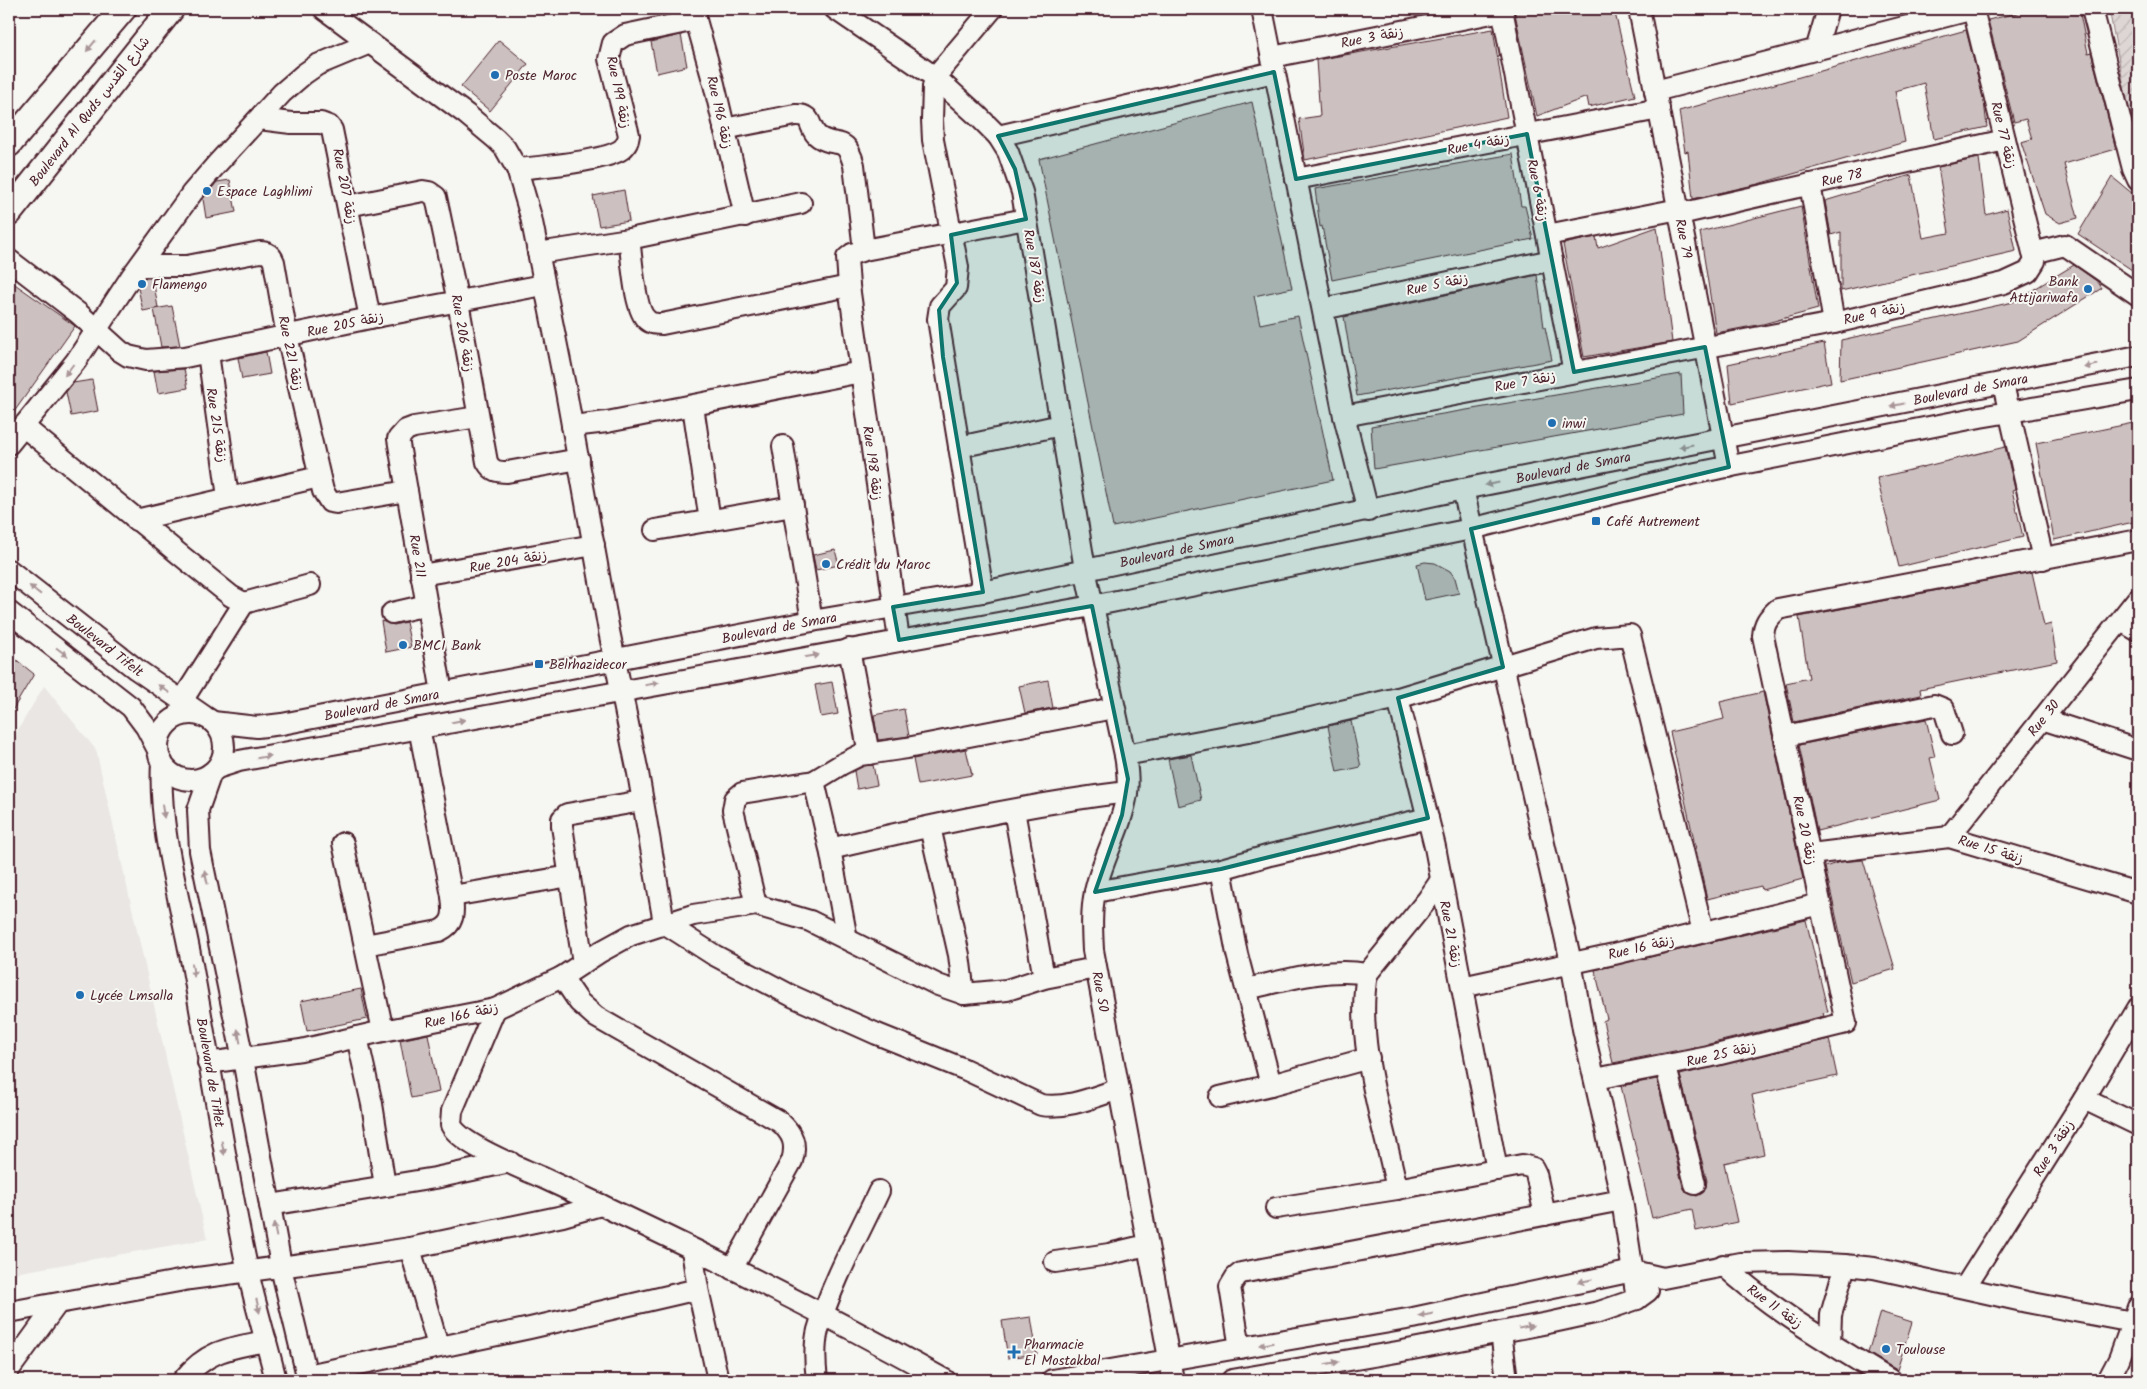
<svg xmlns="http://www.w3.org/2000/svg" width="2147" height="1389" viewBox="0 0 2147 1389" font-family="Kalam,'Playpen Sans Arabic',sans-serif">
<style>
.built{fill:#e9e6e3}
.garden{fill:url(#garden-furrows);stroke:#947a80}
.building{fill:#ccc1c0;stroke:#4a1f2b}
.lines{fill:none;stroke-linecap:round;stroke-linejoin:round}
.minor-casing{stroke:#4a1f2b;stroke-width:24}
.major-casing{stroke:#4a1f2b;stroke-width:29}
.minor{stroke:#f6f6f2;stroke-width:20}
.major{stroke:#f6f6f2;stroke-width:25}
.oneway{fill:#a99598}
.marked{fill:#0f766e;fill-opacity:0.2;stroke:#0f766e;stroke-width:4;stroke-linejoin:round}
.poi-dot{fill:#1f6fb2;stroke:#f6f6f2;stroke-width:2}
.labels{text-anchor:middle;stroke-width:4;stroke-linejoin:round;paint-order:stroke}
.street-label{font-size:14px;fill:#4a1f2b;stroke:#f6f6f2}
.poi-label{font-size:14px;fill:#4a1f2b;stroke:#f6f6f2;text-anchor:start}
</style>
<defs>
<pattern id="garden-furrows" width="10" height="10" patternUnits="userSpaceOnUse" patternTransform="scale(1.25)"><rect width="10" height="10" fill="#ddd6d5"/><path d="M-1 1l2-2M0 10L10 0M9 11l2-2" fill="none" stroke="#bfb7b7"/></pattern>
</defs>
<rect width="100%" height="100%" fill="#f6f6f2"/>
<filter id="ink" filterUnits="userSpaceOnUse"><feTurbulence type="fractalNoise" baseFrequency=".02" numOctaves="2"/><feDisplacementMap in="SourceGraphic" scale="10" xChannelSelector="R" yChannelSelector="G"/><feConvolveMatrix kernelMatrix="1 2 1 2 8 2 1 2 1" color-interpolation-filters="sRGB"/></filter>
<g filter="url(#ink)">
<polygon class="built" points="44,686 96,750 207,1239 9,1274 9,745"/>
<polygon class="garden" points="2109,9 2138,9 2138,128 2133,133"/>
<g class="building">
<polygon points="1514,9 1614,9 1635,96 1589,107 1587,97 1537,116"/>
<polygon points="2034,9 2079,9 2088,53 2091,52 2116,149 2064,164 2078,218 2060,223 2045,214 2021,142 2032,139 2026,119 2014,122 1988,20"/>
<polygon points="1493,29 1507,117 1305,160 1299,119 1320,116 1316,60"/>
<polygon points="1966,30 1984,101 1987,127 1934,139 1924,83 1895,91 1905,142 1758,184 1693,199 1688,151 1685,152 1679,111"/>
<polygon points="681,35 687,66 657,73 651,42"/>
<polygon points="499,40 528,64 490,111 461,87"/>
<polygon points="1252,102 1292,288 1254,296 1260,324 1298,316 1333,480 1113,527 1039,159"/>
<polygon points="1513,154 1521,206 1525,206 1533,239 1332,280 1322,226 1320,227 1315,189"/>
<polygon points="1979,158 1986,215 2007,209 2016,251 1841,291 1841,232 1831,235 1825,201 1911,175 1923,238 1949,233 1938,167"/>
<polygon points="2112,177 2138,198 2138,274 2078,234"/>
<polygon points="230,180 236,212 206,218 203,199 217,182"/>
<polygon points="624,190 629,221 599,226 593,196"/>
<polygon points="1801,206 1818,309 1763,324 1716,333 1700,232"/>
<polygon points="1657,227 1672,342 1584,357 1563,244 1596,237 1598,248"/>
<polygon points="2074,265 2098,282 2102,288 2018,341 1840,380 1841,340 2013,302"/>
<polygon points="1537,275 1544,327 1545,327 1552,360 1357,396 1344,317"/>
<polygon points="145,278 153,278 158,308 143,311 138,288"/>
<polygon points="9,280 75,326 9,419"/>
<polygon points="172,306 180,346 161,347 154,309"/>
<polygon points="1824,343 1831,382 1732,403 1728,364"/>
<polygon points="266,352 270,374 242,379 238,358"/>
<polygon points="184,369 188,388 158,393 154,371"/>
<polygon points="1681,374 1683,414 1374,469 1371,426"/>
<polygon points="92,380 98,411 71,416 66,392 73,383"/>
<polygon points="2138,422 2138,521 2054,540 2036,443"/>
<polygon points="2005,447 2015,489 2012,490 2023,537 1899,567 1877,478"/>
<polygon points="835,550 839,565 816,570 813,555"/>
<polygon points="1425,562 1435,563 1450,571 1455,578 1459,593 1425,600 1417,564"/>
<polygon points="2032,572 2044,626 2051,624 2057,661 1920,689 1921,695 1794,722 1786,683 1809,678 1799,617"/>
<polygon points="381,621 394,625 406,622 411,647 386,652"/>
<polygon points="9,654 34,674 9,716"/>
<polygon points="1048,680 1053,708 1025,713 1019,686"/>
<polygon points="832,682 838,714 821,717 815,685"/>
<polygon points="1763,692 1803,879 1762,890 1761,886 1707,899 1670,732 1724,719 1720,702"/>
<polygon points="904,709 909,736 878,740 874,715"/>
<polygon points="1926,719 1935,757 1930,758 1940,800 1817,831 1799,745"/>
<polygon points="1351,721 1361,767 1337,772 1328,726"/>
<polygon points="966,749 972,775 918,785 913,759"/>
<polygon points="1191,755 1201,800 1178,806 1168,759"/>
<polygon points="873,765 877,785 857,789 854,771 864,766"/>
<polygon points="1863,860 1895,969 1851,982 1825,867 1840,862"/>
<polygon points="1806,920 1828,1012 1823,1013 1824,1016 1705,1045 1613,1063 1603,1021 1607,1019 1595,970"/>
<polygon points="361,989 367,1019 307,1031 301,1001"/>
<polygon points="428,1034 439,1092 411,1098 400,1040"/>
<polygon points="1829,1039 1837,1076 1752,1095 1764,1154 1724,1163 1737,1222 1696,1231 1692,1209 1652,1218 1621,1086 1657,1079 1683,1187 1687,1193 1697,1196 1704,1192 1707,1181 1680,1075"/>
<polygon points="1880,1312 1912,1322 1897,1370 1868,1353"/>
<polygon points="1031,1317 1037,1354 1008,1358 1002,1321"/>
</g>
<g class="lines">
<defs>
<g id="minor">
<path d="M 324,9 L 466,114 L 496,139 L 505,148 L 517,169 L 531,217 L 565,386 L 609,631 L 638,773 L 664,923 L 714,955 L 792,996 L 877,1034 L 964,1069 L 1041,1105 C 1068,1109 1094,1097 1119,1089"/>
<polyline points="696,9 696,20 714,84 745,216"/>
<path id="s1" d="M 835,9 L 935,77 L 979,117 L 998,136 L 1008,152 L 1022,192 L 1085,569 L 1125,755 C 1127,767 1129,780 1127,793 C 1122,828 1102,858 1095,892 C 1091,911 1092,931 1093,950 L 1173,1380"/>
<polyline points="1262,9 1344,416 1368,511"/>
<polyline points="1502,9 1574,372"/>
<path id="s2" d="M 1639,9 L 1729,467"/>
<polyline points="2092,9 2133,169 2138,180"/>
<polyline points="1816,50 1828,9"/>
<polyline points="1272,57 1502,11"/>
<polyline points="1655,91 1974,9"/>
<polyline points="259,119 291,123 321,123 329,126 332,130 370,318"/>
<path d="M 724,129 L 795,115 C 815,114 807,129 819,137 C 837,149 845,133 854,165 L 864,250"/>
<polyline points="998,136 1274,72"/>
<path d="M 517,169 C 538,167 607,161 622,149 C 627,145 628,141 629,135 L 609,59 L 613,43 L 625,35 L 696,20"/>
<polyline points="1296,179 1659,109"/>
<polyline points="1810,184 1834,323"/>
<path d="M 348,206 L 423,191 L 429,192 L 436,197 L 458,302 L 487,462 C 492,471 497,472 507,472 L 579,459"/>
<path id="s3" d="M 1680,214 L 2005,140"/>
<polyline points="1547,235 1679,209"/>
<path d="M 629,239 C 632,256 634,310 647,320 C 651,324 657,324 662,324 L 849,286"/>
<polyline points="538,253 629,239 801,203"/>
<polyline points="2033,253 2065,245 2138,295"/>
<polyline points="9,260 78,313 120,351 128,356 146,360 185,357 370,318 543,285"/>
<path d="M 140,266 L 187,266 L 260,252 C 267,252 271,254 274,262 L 287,336 L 323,491 L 330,502 L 336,503 L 407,491"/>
<polyline points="1323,309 1552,260"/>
<polyline points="208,353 228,497"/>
<polyline points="2003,384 2043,559"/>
<polyline points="693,406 710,521"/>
<polyline points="1344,416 1834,323 2004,283 2028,272 2035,261 1973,9"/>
<polyline points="23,426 184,558 231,596 244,603 310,585"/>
<polyline points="572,426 607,422 861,372"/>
<polyline points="9,444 76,361 131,277 192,193 216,165 282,93 304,74 317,65 370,43"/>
<polyline points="783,446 812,621"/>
<polyline points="959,447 1061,425"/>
<polyline points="1463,489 1571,962 1583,1029 1622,1200 1637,1299"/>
<polyline points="136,520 319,477"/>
<polyline points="655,530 793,506"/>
<path id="s4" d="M 9,570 L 136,669 L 204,716"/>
<polyline points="421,575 594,545"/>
<polyline points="983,592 938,319 940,306 956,288 958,267 933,140 932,120 933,87 935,77 992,9"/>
<polyline points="9,612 131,707 146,727 158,750"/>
<polyline points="392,613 427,605"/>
<polyline points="2121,621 2138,631"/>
<polyline points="899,640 849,286 847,258 852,254 864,250 1026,219"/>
<polyline points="849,649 869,754"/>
<polyline points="442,693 398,439 406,430 414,427 478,417"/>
<polyline points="1398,698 1435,847 1497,1170"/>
<polyline points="180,713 187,693 244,603"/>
<circle cx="191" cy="747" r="33"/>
<polyline points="2042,719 2138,750"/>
<path id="s5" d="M 213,722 L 257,727 L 282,724 L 812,621 L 983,592 L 1463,489 L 2138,356"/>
<polyline points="1785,736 1934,705 1944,709 1952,734"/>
<polyline points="1125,755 1259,730 1398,698 1596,638 1630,635 1703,932"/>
<path id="s6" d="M 162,762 C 158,832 181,901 193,970 C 211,1069 226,1169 247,1267 C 255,1305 267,1343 276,1380"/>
<polyline points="217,768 239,761 1092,606 1471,529 1691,474 1980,417 2138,390"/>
<polyline points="211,773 198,810 200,851 243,1059 283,1276 308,1380"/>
<polyline points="814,781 830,849 847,939"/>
<polyline points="1014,810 1044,978"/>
<polyline points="930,827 959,955 964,994"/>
<path id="s7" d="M 1949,837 L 2138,598"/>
<polyline points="343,843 383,1031"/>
<path d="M 830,849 C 928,826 1028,804 1127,792"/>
<polyline points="1811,854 1949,837 2138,893"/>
<polyline points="1221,869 1237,954 1271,1085"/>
<polyline points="1095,892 1221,869 1270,855 1428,818"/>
<polyline points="452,896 570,876"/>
<polyline points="756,905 733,810 735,799 742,793 814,781 842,764 860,755 907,748 1114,708"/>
<path d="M 365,945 L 439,931 C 455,924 454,912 452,896 L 419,728"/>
<polyline points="583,963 562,826 562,819 567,814 642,801"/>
<path d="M 1367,974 C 1355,1043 1383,1121 1397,1189"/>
<path d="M 562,977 L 579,1002 L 596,1017 L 780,1122 C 793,1134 797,1144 792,1161 L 732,1269"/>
<polyline points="1462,987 1614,954 1820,904"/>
<path d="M 1247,989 C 1286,980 1327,967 1367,974 L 1428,899 L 1441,880"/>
<path d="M 495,1009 L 452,1111 L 451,1125 C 461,1145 519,1167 541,1177 C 678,1240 814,1307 945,1380"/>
<polyline points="357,1037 372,1104 385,1186"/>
<polyline points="208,1063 301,1050 383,1031 495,1009 562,977 600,952 631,935 693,915 756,905 810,921 938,985 964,994 1007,990 1044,978 1096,968"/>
<polyline points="1666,1067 1695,1184"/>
<path d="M 1595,1079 L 1708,1057 L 1846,1023 L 1763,636 C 1764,623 1768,618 1778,609 L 2138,540"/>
<polyline points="1220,1097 1271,1085 1369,1058"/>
<polyline points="2084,1099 2138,1125"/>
<polyline points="270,1205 435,1178 510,1162"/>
<polyline points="1276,1208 1397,1189 1522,1165 1533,1168 1536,1174 1545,1215"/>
<polyline points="410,1248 438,1346"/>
<polyline points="692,1250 698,1289 718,1380"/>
<polyline points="1055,1262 1109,1254 1147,1245"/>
<path d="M 1723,1265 C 1774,1312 1832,1344 1890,1380"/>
<polyline points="1965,1287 2084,1099 2138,1008"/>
<polyline points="9,1312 190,1279 339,1259 410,1248 563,1216 601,1205"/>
<polyline points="1501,1332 1507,1380"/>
<polyline points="1830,1342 1831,1315 1845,1265"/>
<polyline points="1240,1348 1230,1287 1236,1277 1241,1273 1622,1200"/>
<polyline points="9,1370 57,1304"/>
<polyline points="307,1375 530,1328 698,1289"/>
<path d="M 183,1380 C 207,1350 230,1348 266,1341"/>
<path d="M 817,1380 C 815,1364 814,1346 818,1330 C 832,1282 858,1236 879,1191"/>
<polyline points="1052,1380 1413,1318 1633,1271 1663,1278 1740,1263 1788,1262 1845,1265 1874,1268 2027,1302 2138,1323"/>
<polyline points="1232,1380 1397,1352 1553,1322 1599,1312 1637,1299 1648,1291"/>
<polyline points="2108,1380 2119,1359 2138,1307"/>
</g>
<g id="major">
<polyline points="9,144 123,9"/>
<polyline points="9,213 171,9"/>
</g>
</defs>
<use href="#minor" class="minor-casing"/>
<use href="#major" class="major-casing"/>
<use href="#minor" class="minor"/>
<use href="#major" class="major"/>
</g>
<defs><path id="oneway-solid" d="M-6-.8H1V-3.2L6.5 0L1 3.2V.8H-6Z" transform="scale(1.25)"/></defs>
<g class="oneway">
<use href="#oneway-solid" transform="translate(91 46) rotate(130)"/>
<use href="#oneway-solid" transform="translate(2091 366) rotate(168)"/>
<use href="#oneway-solid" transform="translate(69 370) rotate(127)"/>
<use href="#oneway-solid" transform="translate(1897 405) rotate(169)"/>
<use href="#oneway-solid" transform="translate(1686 446) rotate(169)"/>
<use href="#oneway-solid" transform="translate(1492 484) rotate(169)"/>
<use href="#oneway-solid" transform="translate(35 590) rotate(-142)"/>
<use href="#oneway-solid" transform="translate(62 652) rotate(37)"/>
<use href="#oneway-solid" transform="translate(812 656) rotate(-10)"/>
<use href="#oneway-solid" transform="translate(652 684) rotate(-10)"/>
<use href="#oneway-solid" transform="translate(164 689) rotate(-145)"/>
<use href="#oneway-solid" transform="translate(458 721) rotate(-11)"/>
<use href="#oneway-solid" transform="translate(264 757) rotate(-10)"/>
<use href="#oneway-solid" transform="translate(163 811) rotate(81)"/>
<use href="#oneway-solid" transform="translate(206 877) rotate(-103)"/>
<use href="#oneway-solid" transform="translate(193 970) rotate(81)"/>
<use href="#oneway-solid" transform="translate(239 1036) rotate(-101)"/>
<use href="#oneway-solid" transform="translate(223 1148) rotate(79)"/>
<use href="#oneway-solid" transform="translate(275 1230) rotate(-101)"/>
<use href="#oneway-solid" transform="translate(1585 1281) rotate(168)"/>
<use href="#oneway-solid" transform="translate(258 1306) rotate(77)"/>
<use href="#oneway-solid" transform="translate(1426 1315) rotate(168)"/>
<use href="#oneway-solid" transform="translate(1526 1327) rotate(-11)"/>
<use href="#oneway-solid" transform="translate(1266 1344) rotate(171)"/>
<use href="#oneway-solid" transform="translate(1332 1363) rotate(-9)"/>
</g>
</g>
<path class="marked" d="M 1274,72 L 1296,179 L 1527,134 L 1574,372 L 1705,347 L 1729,467 L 1471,529 L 1503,667 L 1398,698 L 1428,818 L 1221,869 L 1095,892 L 1122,815 L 1128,779 L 1092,606 L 899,640 L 893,607 L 983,592 L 943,357 L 939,310 L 957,283 L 951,235 L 1026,219 L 1015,169 L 998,136 Z"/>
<g class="poi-dot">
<circle cx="495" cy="75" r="5"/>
<circle cx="207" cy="191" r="5"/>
<circle cx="142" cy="284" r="5"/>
<circle cx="2088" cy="289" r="5"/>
<circle cx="1552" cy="423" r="5"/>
<rect x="1591" y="516" width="10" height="10" rx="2.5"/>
<circle cx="826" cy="564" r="5"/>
<circle cx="403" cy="645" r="5"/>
<rect x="534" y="659" width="10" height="10" rx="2.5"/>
<circle cx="80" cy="995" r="5"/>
<circle cx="1886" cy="1349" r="5"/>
<path d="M1011.5 1344.5h5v5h5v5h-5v5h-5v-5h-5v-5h5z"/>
</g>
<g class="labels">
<g class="street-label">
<text transform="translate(1372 37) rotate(-11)" y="5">Rue 3 زنقة</text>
<text transform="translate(619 92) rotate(78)" y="5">Rue 199 زنقة</text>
<text transform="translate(89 111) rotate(-52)" y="5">Boulevard Al Quds شارع القدس</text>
<text transform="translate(720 112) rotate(77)" y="5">Rue 196 زنقة</text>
<text transform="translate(2004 135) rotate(76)" y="5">Rue 77 زنقة</text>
<text transform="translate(1478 144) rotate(-11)" y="5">Rue 4 زنقة</text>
<text dy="5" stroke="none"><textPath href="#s3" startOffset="166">Rue 78</textPath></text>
<text transform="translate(345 186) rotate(79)" y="5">Rue 207 زنقة</text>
<text transform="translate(1538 190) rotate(79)" y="5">Rue 6 زنقة</text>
<text dy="5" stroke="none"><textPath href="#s2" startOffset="234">Rue 79</textPath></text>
<text transform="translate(1035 266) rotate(80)" y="5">Rue 187 زنقة</text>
<text transform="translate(1437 284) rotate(-12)" y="5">Rue 5 زنقة</text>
<text transform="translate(1874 313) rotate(-13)" y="5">Rue 9 زنقة</text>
<text transform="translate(345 324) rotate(-12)" y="5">Rue 205 زنقة</text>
<text transform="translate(463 333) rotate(80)" y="5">Rue 206 زنقة</text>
<text transform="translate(291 353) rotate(78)" y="5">Rue 221 زنقة</text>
<text transform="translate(1525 381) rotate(-11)" y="5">Rue 7 زنقة</text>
<text dy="5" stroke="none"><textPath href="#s5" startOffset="1791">Boulevard de Smara</textPath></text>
<text transform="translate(217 425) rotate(81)" y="5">Rue 215 زنقة</text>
<text transform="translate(873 463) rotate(82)" y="5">Rue 198 زنقة</text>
<text dy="5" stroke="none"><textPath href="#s5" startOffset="1386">Boulevard de Smara</textPath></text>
<text dy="5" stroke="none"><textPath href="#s5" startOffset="981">Boulevard de Smara</textPath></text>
<text transform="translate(418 556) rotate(80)" y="5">Rue 211</text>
<text transform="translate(508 561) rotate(-10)" y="5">Rue 204 زنقة</text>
<text dy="5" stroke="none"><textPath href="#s5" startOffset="576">Boulevard de Smara</textPath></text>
<text dy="5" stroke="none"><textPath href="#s4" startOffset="122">Boulevard Tifelt</textPath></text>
<text dy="5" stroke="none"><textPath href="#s5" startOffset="171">Boulevard de Smara</textPath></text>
<text dy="5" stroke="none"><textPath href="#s7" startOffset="152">Rue 30</textPath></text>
<text transform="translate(1805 830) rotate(78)" y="5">Rue 20 زنقة</text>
<text transform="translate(1991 849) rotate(17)" y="5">Rue 15 زنقة</text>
<text transform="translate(1451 934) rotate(79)" y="5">Rue 21 زنقة</text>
<text transform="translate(1641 947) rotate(-13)" y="5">Rue 16 زنقة</text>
<text dy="5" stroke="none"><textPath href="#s1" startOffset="1084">Rue 50</textPath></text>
<text transform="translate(461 1015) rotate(-13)" y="5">Rue 166 زنقة</text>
<text transform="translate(1721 1054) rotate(-13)" y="5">Rue 25 زنقة</text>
<text dy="5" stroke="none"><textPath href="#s6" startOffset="315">Boulevard de Tiflet</textPath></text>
<text transform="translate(2053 1148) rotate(-58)" y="5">Rue 3 زنقة</text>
<text transform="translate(1775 1306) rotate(36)" y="5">Rue 11 زنقة</text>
</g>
<g class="poi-label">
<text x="505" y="80">Poste Maroc</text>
<text x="217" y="196">Espace Laghlimi</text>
<text x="2078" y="286" text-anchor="end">Bank<tspan x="2078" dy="16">Attijariwafa</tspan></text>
<text x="152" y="289">Flamengo</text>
<text x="1562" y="428">inwi</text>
<text x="1606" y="526">Café Autrement</text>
<text x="836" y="569">Crédit du Maroc</text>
<text x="413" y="650">BMCI Bank</text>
<text x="549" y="669">Belrhazidecor</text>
<text x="90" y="1000">Lycée Lmsalla</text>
<text x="1024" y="1349">Pharmacie<tspan x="1024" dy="16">El Mostakbal</tspan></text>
<text x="1896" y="1354">Toulouse</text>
</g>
</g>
<rect width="2147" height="1389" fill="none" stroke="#f6f6f2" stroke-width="30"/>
<rect x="15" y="15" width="2117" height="1359" fill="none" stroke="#4a1f2b" stroke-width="2" filter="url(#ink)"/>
</svg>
